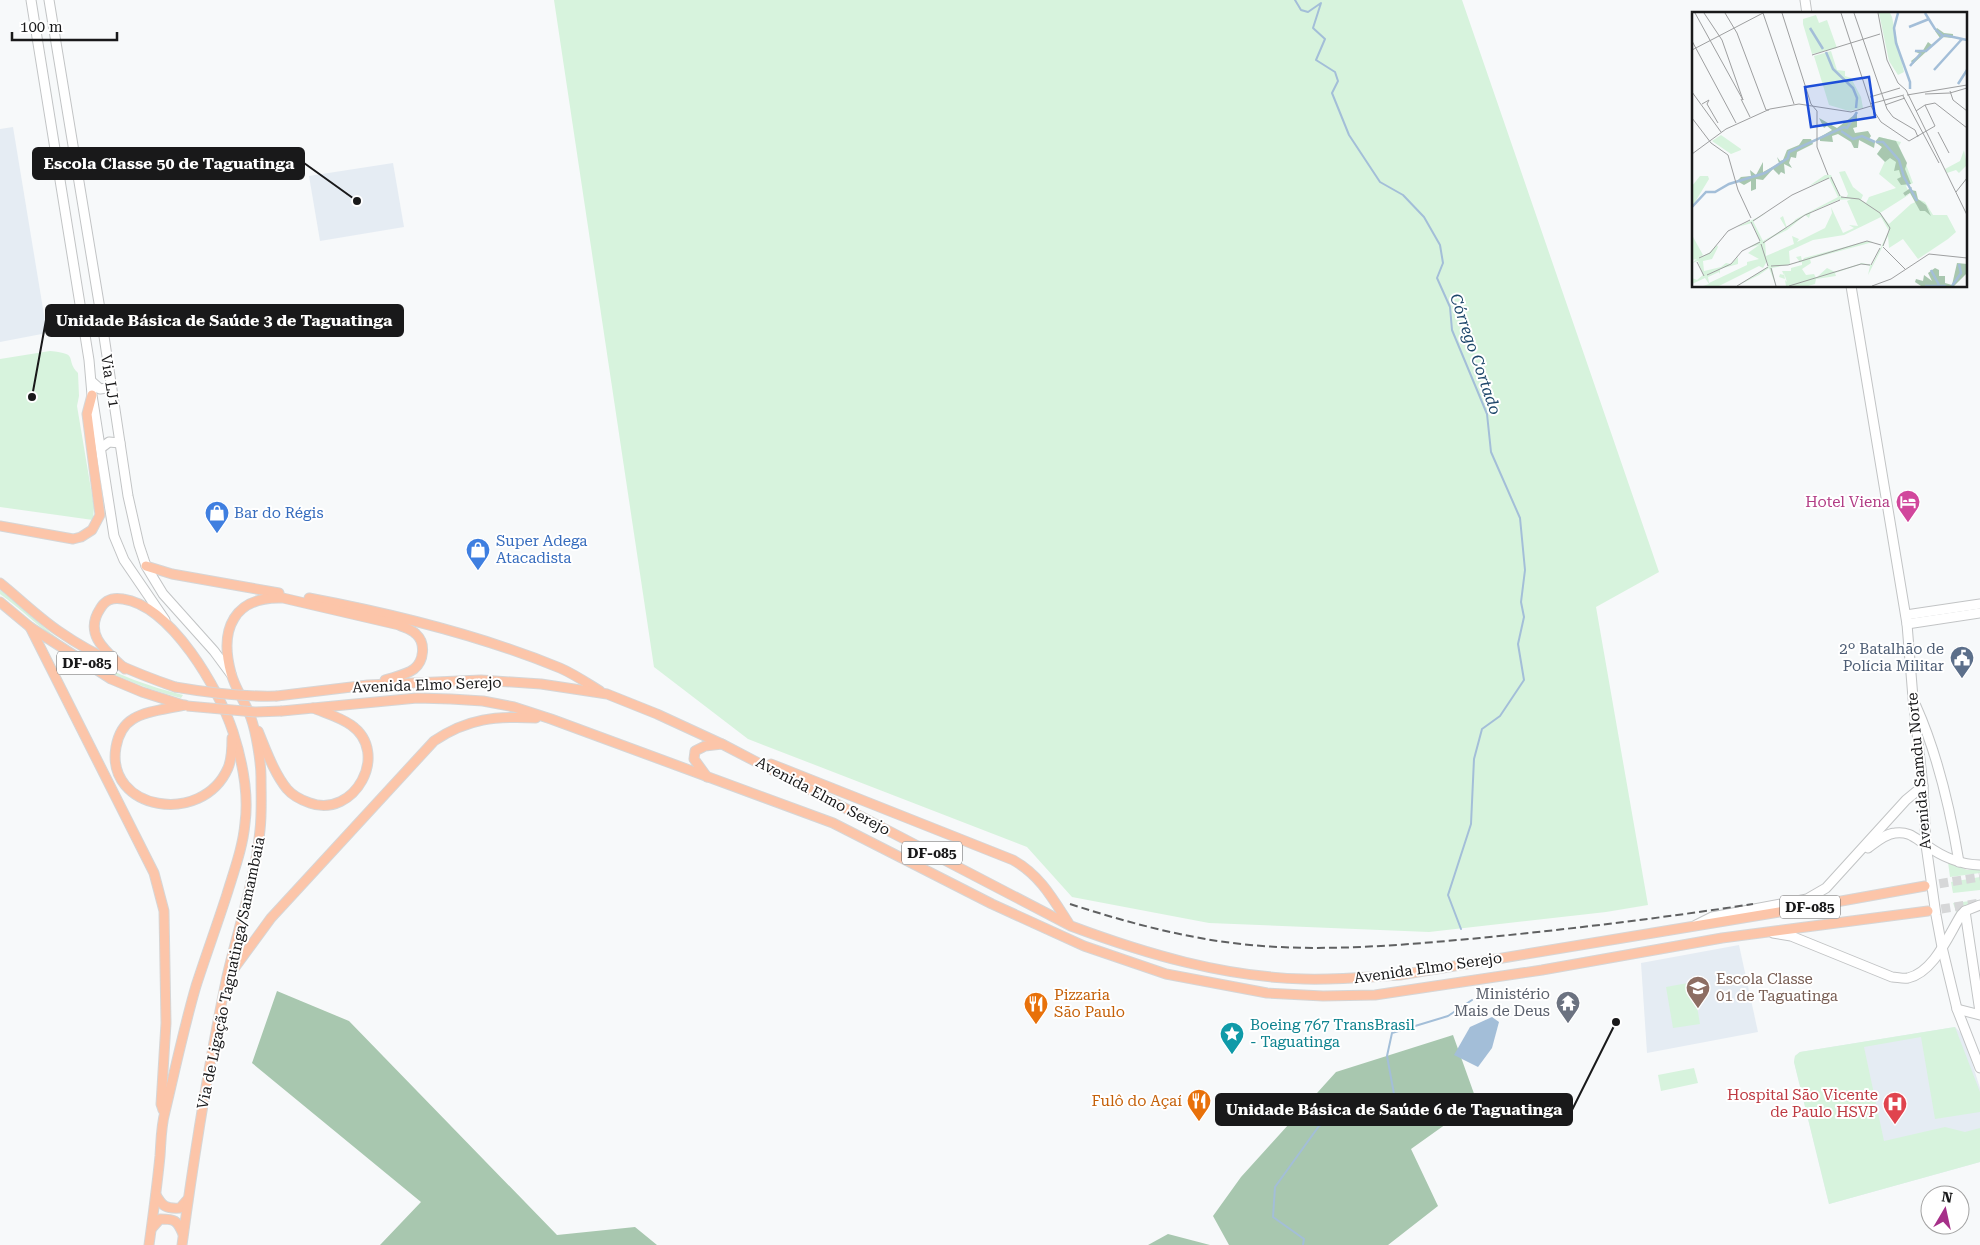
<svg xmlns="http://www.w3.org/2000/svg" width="1980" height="1245" viewBox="0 0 1980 1245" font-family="'Roboto Serif',serif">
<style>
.built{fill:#e5ecf3}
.green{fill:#d7f3dd}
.forest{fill:#a8c7af}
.water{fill:#a3bed8}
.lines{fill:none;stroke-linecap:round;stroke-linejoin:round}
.stream{stroke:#a3bed8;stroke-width:2}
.primary-tunnel{stroke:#d6d7d8;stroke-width:9;stroke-dasharray:9 4.5;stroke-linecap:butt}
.secondary-casing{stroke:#c2c4c5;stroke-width:11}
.primary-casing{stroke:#d6d6d6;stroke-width:11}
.secondary{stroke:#fff;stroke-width:9}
.primary{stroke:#fcc5a9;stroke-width:9}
.rail{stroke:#5f6061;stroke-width:2;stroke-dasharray:8 4;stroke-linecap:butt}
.primary-bridge-casing{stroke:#d6d6d6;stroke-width:11;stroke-linecap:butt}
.primary-bridge{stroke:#fcc5a9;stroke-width:9}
.labels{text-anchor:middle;stroke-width:4;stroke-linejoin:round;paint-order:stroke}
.shield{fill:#fff;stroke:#5e5e5f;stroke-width:1}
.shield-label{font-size:14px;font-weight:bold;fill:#19191a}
.street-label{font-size:15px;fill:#19191a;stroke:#fff}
.hotel-label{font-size:15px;fill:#b23c85;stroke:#fff;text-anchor:end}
.shop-label{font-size:15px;fill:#366cbe;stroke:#fff;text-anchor:start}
.service-label{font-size:15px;fill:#4e5e75;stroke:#fff;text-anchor:end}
.education-label{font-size:15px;fill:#785e54;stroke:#fff;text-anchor:start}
.worship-label{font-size:15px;fill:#5b616d;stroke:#fff;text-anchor:end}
.food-label{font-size:15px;fill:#c56008;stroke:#fff;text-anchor:start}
.culture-label{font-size:15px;fill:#0d838f;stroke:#fff;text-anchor:start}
.health-label{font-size:15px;fill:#be3a42;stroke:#fff;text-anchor:end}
.water-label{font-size:16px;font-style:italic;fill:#1b4569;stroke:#fff}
.inset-river{fill:none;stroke:#a3bed8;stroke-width:2.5}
.inset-road{fill:none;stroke:#9e9fa0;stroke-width:1}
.view{fill:#1d4ed8;fill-opacity:0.15;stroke:#1d4ed8;stroke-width:2.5}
.inset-edge{fill:none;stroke:#19191a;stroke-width:2.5}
.leader{fill:none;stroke:#19191a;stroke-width:2}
.callout-dot{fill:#19191a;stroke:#fff;stroke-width:2}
.callout{fill:#19191a;stroke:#19191a;stroke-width:2}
.callout-label{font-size:16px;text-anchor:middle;font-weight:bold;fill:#fff}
</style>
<rect width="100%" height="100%" fill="#f7f9fa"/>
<g class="built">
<polygon points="13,127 47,333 0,342 0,129"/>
<polygon points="393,163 404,227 320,241 309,176"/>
<polygon points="1739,945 1758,1032 1647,1053 1641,963"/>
<polygon points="1955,1027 1961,1033 1966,1044 1980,1088 1980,1162 1829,1204 1794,1062 1795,1056 1800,1052"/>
</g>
<g class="green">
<polygon points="554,0 1462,0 1659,572 1596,607 1648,905 1606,912 1429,932 1209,923 1072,897 1027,847 748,739 654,667"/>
<path d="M 50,351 C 81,354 64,359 78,373 L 79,396 L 77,406 L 94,507 L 93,520 L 0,507 L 0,359 Z"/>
<path d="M 0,590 C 21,606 39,624 60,640 C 96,667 139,684 183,695 L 181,698 C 138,687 96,669 60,642 C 39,627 21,609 0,594 Z"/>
<polygon points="1948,862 1967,870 1980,869 1980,873 1950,877"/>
<polygon points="1980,877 1980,890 1953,893 1951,882"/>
<polygon points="1980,900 1980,903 1959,919 1953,903"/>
<polygon points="1693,982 1700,1024 1673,1028 1666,987"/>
<polygon points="1955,1027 1980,1092 1980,1112 1935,1119 1921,1037 1864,1047 1884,1141 1945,1127 1965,1132 1980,1128 1980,1162 1829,1204 1794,1062 1795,1056 1800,1052"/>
<polygon points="1694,1068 1698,1083 1661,1091 1658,1075"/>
</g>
<g class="forest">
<polygon points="277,991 349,1021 557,1235 635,1227 657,1245 380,1245 421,1202 252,1063"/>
<polygon points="1453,1035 1477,1102 1411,1149 1438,1206 1388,1245 1229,1245 1213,1216 1241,1177 1336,1072"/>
<polygon points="1168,1234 1210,1245 1148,1245"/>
</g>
<polygon class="water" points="1492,1017 1499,1022 1492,1048 1478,1067 1454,1055 1470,1027"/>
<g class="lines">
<g class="stream">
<polyline points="1295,0 1301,10 1308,12 1321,3 1313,28 1325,39 1316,60 1335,72 1338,81 1332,93 1349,135 1380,182 1403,195 1424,217 1440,245 1443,263 1437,278 1450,307 1452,330 1487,414 1491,452 1520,518 1525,570 1521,602 1524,617 1518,644 1524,680 1500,716 1482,729 1474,759 1471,824 1448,895 1461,929"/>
<polyline points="1303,1245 1304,1239 1273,1217 1275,1187 1319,1126 1333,1119 1346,1101 1394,1094 1387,1056 1392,1033 1448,1016 1472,1000"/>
</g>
<g class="primary-tunnel">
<polyline points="1926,886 1980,877"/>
<polyline points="1928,911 1980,903"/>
</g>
<defs>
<g id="secondary">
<polyline points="31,0 89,360 92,395 114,536 124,560 165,620"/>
<polyline points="49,0 99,303 128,496 139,545 146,566 163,594 214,651 231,674"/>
<polyline points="1805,0 1807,14"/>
<polyline points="1851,286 1907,624 1913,698 1923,786 1926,845 1936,915 1942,947 1957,1009 1980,1068"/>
<polyline points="92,382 100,389 107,388 110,385"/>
<polyline points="101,448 109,442 120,443"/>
<polyline points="1906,615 1980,604"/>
<polyline points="1907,624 1980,613"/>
<path d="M 1916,706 C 1938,755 1950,808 1959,862"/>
<path d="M 1868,848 C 1876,842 1885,834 1895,833 C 1909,831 1915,838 1926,845 C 1941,856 1961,865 1980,865"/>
<polyline points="1965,911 1980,1012"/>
<polyline points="1696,925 1712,917 1807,899 1826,888 1906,800 1923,786"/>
<path d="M 1773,933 L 1791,936 L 1892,977 C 1897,977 1903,979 1908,978 C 1934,972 1948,936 1961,915 L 1965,911 L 1980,905"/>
<polyline points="1957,1009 1980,1015"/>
</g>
<g id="primary">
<polyline points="0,526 73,539 81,537 92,530 100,515 87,414 92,395"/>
<polyline points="146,566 172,574 279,593"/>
<path d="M 0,583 C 20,599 39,618 60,632 C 96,657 135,673 175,687"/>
<path d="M 309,598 C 394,614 480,635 560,668 C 574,674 587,683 600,691"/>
<polyline points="0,602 30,627 111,679 142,692 183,705"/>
<polyline points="30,627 154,873 164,911 166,1023 161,1104 163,1110"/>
<path d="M 125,669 C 107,652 83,635 100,609 C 105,600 112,597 123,599 C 171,606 219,689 233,732 C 242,760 249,793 245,823 C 243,847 234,871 227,894 C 217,925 206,955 196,986 C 184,1027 175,1070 165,1112 C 161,1126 161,1142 160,1156 C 157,1186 153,1216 149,1245"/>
<path d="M 277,696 L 368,685 L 481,680 L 541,684 L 607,694 L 657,714 L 722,744 L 1071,926 C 1146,954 1224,977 1304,979 C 1336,980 1368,977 1400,975 L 1797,909 L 1925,886"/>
<path d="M 185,705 C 169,709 147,710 133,719 C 123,725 118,736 116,747 C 105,810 202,827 228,768 C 232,759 232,748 232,738"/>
<polyline points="282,711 417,698 451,699 483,701 514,707 551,719 833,823 992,904 1084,946 1166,974 1267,993 1323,996 1375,995 1542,970 1722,938 1928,911"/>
<path d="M 258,731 C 266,750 274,773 287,789 C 293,796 301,800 310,803 C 354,819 391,753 351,725 C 340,717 325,713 313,708"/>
<path d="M 771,764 L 1013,860 C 1040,875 1053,899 1069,924"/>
<polyline points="707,777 694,759 695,751 705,746 722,744"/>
<path d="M 230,974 L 271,918 L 434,741 C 468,718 496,716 536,718"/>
<path d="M 156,1195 C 162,1206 166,1209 180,1208 L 187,1200"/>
<path d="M 152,1228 L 160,1219 C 175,1219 177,1220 183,1234"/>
<path d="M 182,1245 C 194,1156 208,1068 226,981 C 237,931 255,881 260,830 C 262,813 261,795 261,777 C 261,762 256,732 251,718 C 246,703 235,689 231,673 C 219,629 234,596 283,598 L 399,625 C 405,628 411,629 416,634 C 426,643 424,661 414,669 C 406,675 394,677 385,680"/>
</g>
</defs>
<use href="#secondary" class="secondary-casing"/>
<use href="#primary" class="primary-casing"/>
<use href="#secondary" class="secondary"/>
<use href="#primary" class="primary"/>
<path class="rail" d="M 1070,904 C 1129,923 1188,939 1250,945 C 1327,952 1403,945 1480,938 C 1571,929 1662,918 1753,904"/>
<defs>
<g id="primary-bridge">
<path d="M 175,687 C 210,693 243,697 277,696"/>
<polyline points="187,706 255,712 282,711"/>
</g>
</defs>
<use href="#primary-bridge" class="primary-bridge-casing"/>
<use href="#primary-bridge" class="primary-bridge"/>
</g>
<defs>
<symbol id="hotel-pin" viewBox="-11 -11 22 30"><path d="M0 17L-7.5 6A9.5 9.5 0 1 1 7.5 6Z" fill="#d1479c" stroke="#fff"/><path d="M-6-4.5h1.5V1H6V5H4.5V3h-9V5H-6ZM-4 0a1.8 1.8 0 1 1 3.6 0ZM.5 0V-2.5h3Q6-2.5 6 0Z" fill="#fff"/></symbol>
<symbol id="shop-pin" viewBox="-11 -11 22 30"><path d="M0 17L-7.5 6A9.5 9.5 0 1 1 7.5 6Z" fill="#3f7fe0" stroke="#fff"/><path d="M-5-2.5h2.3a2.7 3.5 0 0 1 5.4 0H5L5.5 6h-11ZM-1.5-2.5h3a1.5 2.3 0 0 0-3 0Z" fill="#fff"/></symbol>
<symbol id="civic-pin" viewBox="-11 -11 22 30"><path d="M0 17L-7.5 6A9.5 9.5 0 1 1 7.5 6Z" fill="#5c6f8a" stroke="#fff"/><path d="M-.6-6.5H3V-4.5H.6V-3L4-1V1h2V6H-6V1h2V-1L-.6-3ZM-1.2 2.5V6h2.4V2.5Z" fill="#fff"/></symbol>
<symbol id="school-pin" viewBox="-11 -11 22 30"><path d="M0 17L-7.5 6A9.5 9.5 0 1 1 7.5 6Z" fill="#8d6e63" stroke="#fff"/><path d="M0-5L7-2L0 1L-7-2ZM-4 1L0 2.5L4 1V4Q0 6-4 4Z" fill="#fff"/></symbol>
<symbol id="temple-pin" viewBox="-11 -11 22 30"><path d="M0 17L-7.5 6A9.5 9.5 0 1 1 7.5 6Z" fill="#6b7280" stroke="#fff"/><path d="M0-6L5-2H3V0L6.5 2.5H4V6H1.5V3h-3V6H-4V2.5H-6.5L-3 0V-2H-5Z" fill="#fff"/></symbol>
<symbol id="restaurant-pin" viewBox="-11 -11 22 30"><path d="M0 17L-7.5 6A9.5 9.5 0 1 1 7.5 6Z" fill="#e8710a" stroke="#fff"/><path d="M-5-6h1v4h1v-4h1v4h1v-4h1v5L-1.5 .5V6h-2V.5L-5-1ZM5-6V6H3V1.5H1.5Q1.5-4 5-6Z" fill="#fff"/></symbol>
<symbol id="sight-pin" viewBox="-11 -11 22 30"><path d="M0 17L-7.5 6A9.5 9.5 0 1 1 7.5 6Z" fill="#0f9aa8" stroke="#fff"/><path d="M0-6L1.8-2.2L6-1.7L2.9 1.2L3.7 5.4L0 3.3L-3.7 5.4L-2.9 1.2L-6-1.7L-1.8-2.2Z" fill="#fff"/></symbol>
<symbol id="hospital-pin" viewBox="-11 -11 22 30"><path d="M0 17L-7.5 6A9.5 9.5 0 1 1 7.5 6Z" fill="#e0444e" stroke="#fff"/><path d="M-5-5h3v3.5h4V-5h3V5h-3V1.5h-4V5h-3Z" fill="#fff"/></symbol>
</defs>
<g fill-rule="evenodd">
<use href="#hotel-pin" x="1894" y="488" width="28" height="38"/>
<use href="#shop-pin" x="203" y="499" width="28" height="38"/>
<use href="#shop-pin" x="464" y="536" width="28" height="38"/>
<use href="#civic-pin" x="1948" y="644" width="28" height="38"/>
<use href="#school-pin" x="1684" y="974" width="28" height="38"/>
<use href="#temple-pin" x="1554" y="989" width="28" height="38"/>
<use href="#restaurant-pin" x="1022" y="990" width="28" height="38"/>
<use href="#sight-pin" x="1218" y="1020" width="28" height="38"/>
<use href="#restaurant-pin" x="1185" y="1087" width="28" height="38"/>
<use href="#hospital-pin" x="1881" y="1090" width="28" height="38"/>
</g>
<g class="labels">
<g class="shield">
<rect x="57" y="651.5" width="60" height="23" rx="4"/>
<rect x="902" y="841.5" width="60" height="23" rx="4"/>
<rect x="1780" y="895.5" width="60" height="23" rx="4"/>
</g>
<g class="shield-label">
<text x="87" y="668">DF-085</text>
<text x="932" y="858">DF-085</text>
<text x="1810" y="912">DF-085</text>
</g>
<g class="street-label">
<text transform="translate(110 381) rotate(81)" y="5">Via LJ1</text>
<text transform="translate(427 685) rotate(-2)" y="5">Avenida Elmo Serejo</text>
<text transform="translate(1919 771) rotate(-95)" y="5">Avenida Samdu Norte</text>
<text transform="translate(823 796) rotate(28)" y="5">Avenida Elmo Serejo</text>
<text transform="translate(1428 968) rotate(-8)" y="5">Avenida Elmo Serejo</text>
<text transform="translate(231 973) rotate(-78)" y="5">Via de Ligação Taguatinga/Samambaia</text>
</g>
<g class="hotel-label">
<text x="1890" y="507">Hotel Viena</text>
</g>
<g class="shop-label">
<text x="234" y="518">Bar do Régis</text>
<text x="496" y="546">Super Adega<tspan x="496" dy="17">Atacadista</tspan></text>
</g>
<g class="service-label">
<text x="1944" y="654">2º Batalhão de<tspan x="1944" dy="17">Polícia Militar</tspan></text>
</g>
<g class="education-label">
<text x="1716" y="984">Escola Classe<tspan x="1716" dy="17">01 de Taguatinga</tspan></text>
</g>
<g class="worship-label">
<text x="1550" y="999">Ministério<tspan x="1550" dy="17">Mais de Deus</tspan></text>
</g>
<g class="food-label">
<text x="1054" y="1000">Pizzaria<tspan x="1054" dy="17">São Paulo</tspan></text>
<text x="1182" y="1106" text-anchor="end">Fulô do Açaí</text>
</g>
<g class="culture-label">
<text x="1250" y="1030">Boeing 767 TransBrasil<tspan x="1250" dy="17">- Taguatinga</tspan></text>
</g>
<g class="health-label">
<text x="1878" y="1100">Hospital São Vicente<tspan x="1878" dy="17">de Paulo HSVP</tspan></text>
</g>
<g class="water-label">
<text transform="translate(1476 354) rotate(71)" y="6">Córrego Cortado</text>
</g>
</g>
<g transform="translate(1692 12)">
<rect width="275" height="275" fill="#f7f9fa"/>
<path d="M 187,1 L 198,1 L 200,5 L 212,60 L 206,63 L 197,49 ZM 124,3 L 127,11 L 135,8 L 145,36 L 120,42 L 111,12 L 111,7 ZM 139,39 L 145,58 L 153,59 L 153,64 L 159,66 L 169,85 L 171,96 L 157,99 L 137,93 L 122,44 ZM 29,123 L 49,137 L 49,138 L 39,142 L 20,129 ZM 187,125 L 209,130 L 207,134 L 221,171 L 214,174 L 216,178 L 211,181 L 213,184 L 218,182 L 188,201 L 197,212 L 219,192 L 228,188 L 233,190 L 241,203 L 255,203 L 264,220 L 256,227 L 226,247 L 211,227 L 197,236 L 196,224 L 176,263 L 178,254 L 170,252 L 143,261 L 144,264 L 124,267 L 123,272 L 116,274 L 94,274 L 93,268 L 95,270 L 92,261 L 93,267 L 87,265 L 88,262 L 92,263 L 90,259 L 99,259 L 99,256 L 110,253 L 110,250 L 80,256 L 84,274 L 77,256 L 67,263 L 45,274 L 76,255 L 75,249 L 71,256 L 67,254 L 27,274 L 11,274 L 17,272 L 13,266 L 0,272 L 0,266 L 5,268 L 11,263 L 6,249 L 0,251 L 5,247 L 0,248 L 0,223 L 11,243 L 6,246 L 17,241 L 25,233 L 26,235 L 20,247 L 11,249 L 12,259 L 29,255 L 34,251 L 39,252 L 46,245 L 46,252 L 28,257 L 28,262 L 27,260 L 16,265 L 17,271 L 55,253 L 55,250 L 67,247 L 56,241 L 67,233 L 56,236 L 68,229 L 60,211 L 45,215 L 75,201 L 61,209 L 71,229 L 94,216 L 88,206 L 91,204 L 95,216 L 104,207 L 146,185 L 137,166 L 117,174 L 133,163 L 139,163 L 147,183 L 154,186 L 156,182 L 147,160 L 153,159 L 161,175 L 171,183 L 169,188 L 174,191 L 177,185 L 204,176 L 187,162 L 193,149 L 185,142 L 190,135 L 184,130 ZM 159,187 L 155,189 L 166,214 L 157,213 L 162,216 L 151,221 L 139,195 L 140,201 L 133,216 L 105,230 L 107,227 L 100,224 L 102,232 L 74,244 L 73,229 L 95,218 L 113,203 L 117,206 L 119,200 L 146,188 ZM 189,205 L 197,219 L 180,253 L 170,251 L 143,260 L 135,256 L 124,266 L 122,262 L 114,263 L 110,257 L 119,251 L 118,247 L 181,230 L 175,229 L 112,246 L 110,249 L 109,244 L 104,245 L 108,250 L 98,252 L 97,239 L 121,228 L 152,223 ZM 272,138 L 275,153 L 267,161 L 264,158 L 255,161 L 253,157 L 268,149 ZM 8,164 L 16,164 L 17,167 L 0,195 L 0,174 Z" fill="#d7f3dd" fill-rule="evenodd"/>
<path d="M 245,16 L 252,21 L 261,22 L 261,26 L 250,25 L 221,52 L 219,49 L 228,42 L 222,39 L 230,40 L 236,30 L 240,33 L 248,26 L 243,19 ZM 165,101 L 165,115 L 161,116 L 163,121 L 176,119 L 179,124 L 177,127 L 183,130 L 187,125 L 204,129 L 215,151 L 213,157 L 219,172 L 209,173 L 205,167 L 209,165 L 207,158 L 202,159 L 204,150 L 198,146 L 193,150 L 185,142 L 190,135 L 183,130 L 182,136 L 167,128 L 166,136 L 162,136 L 159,130 L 146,122 L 140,124 L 141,130 L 128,129 L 128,125 L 140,118 L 135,114 L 132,116 L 127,106 L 145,116 ZM 111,127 L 119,127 L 121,132 L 105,140 L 104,146 L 99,145 L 97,151 L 100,156 L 92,152 L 93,162 L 89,160 L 87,163 L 81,157 L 71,168 L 64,167 L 64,177 L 59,179 L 59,169 L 52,173 L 45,169 L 49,165 L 59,164 L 58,158 L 64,163 L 71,150 L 71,160 L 84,153 L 87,151 L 85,145 L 88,149 L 91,148 L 95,138 L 107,133 ZM 220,175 L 219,178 L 224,179 L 226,187 L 234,193 L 239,204 L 233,199 L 228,199 L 218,181 L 213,184 L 211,181 ZM 265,251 L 275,252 L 275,261 L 262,274 L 229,274 L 223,270 L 224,267 L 231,269 L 232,263 L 240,269 L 236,261 L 243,256 L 247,258 L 247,264 L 253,264 L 253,271 L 260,273 Z" fill="#a8c7af"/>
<path class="inset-river" d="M 206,1 L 202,16 L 204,31 L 218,70 L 218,77M 217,15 L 237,7M 118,16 L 131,37M 252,23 L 275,28M 223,39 L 234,39 L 251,24 L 243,17 L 233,1M 134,40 L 141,57 L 161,76 L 165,86 L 164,96M 218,54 L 229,41M 242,58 L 270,27M 266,72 L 275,58M 149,119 L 161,127 L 170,124 L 183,130M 184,130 L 191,130 L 207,148 L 212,165 L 225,189M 0,195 L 14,180 L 23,180 L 37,172 L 73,161 L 96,146 L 97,140 L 152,115 L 155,116 L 165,100M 239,258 L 247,273M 233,274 L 254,274M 260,274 L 269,261 L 267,252"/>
<path class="inset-road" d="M 3,1 L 51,88 L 30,28 L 12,1M 33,1 L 45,21 L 74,98 L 77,98M 71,1 L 102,92M 90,1 L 119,92 L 125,99 L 125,135 L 136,163M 149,1 L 180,96 L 189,110 L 217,129 L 243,114M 162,1 L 195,97 L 201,105 L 223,118 L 226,125M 186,1 L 195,48 L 206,71 L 214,78 L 275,203M 0,29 L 44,111M 0,38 L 71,1M 120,43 L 188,22M 258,79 L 261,88 L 275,99M 0,80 L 29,120M 233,82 L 258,81 L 275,76M 215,83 L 275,73M 211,84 L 247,151M 178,85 L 208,76M 49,87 L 58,105M 10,92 L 17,88 L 15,92 L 26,111M 178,92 L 212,83M 193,93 L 213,86M 233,93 L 243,91 L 275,116M 224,99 L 233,93 L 243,114M 0,106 L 19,131 L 36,143 L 46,178 L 59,206M 246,120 L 257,141M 0,142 L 34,117 L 78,97 L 107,92 L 159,100 L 179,94M 139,165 L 148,184M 264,180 L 275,166M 149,185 L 167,187 L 188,201 L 198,216 L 191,234M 61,209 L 100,183 L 137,166M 59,210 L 68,229M 71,231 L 113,203 L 148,188M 69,232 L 76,254M 191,235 L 213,257M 7,246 L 18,241 L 36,219 L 58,208M 5,250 L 12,264M 179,253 L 188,236M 79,254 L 96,253 L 175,229 L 189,233M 79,256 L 84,274M 15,263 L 39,252 L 50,239 L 68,230M 45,274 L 76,255M 97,274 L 169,252 L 178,253M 180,274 L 199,267 L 237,242 L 275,246"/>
<path class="view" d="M 177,65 L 183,105 L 119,115 L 113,75 Z"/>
<rect width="275" height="275" class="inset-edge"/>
</g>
<path class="leader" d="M357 201L304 163M32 397L46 320M1616 1022L1572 1110"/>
<g class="callout-dot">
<circle cx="357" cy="201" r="5"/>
<circle cx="32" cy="397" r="5"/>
<circle cx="1616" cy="1022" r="5"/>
</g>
<g class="callout">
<rect x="33" y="148" width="271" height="31" rx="5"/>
<rect x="46" y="305" width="357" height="31" rx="5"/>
<rect x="1216" y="1094" width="356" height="31" rx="5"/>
</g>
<g class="callout-label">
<text x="169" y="169">Escola Classe 50 de Taguatinga</text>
<text x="224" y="326">Unidade Básica de Saúde 3 de Taguatinga</text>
<text x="1394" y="1115">Unidade Básica de Saúde 6 de Taguatinga</text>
</g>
<g transform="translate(1945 1210) rotate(9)"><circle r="24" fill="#ffffff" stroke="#a3a3a3"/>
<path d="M0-4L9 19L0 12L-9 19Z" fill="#a63089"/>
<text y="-8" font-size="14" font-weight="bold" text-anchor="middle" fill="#19191a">N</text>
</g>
<path d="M12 32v8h105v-8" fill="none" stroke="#19191a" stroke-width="2.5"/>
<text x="20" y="32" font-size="15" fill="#19191a" stroke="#ffffff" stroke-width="4" paint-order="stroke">100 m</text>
</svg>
